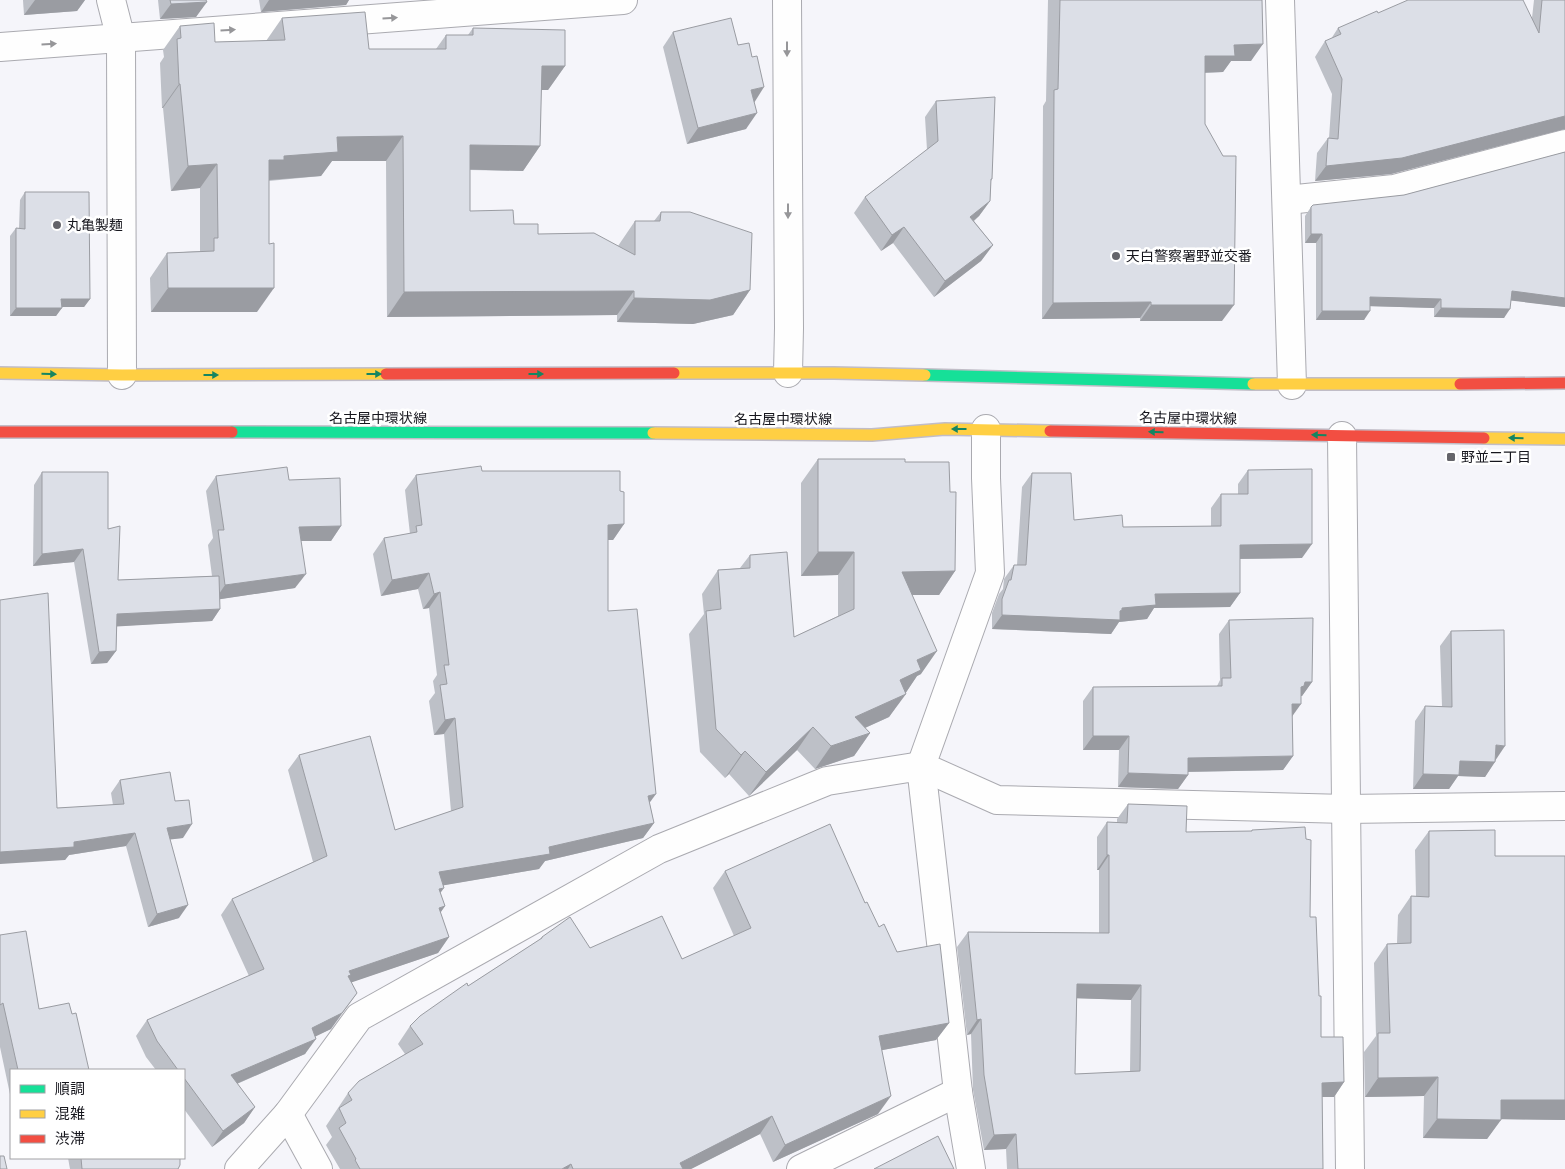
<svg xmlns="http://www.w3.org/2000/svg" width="1565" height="1169" viewBox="0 0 1565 1169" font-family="'IBM Plex Serif','Noto Sans JP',serif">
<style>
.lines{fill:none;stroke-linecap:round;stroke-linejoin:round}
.street-casing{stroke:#aaaab0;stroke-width:30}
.fast-casing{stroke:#c1bdc7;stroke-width:14}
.slow-casing{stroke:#c1bdc7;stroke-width:14}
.jam-casing{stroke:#c1bdc7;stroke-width:14}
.street{stroke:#fefefe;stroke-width:28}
.fast{stroke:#16e098;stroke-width:11}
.slow{stroke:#ffcf43;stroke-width:11}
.jam{stroke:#f24e42;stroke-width:11}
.wall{fill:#bdc0c7;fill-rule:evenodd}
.shaded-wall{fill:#9a9ca2}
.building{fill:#dcdfe7;stroke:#9a9ca2;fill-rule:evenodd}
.oneway{fill:#969699}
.oneway2{fill:#168561}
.poi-dot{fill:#64646a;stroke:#fff;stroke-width:2}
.labels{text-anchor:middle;stroke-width:5;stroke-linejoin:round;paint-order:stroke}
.poi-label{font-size:14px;fill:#16161d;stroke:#fff;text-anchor:start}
.street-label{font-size:14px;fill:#16161d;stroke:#fff}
</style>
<rect width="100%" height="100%" fill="#f5f5fa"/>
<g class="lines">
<defs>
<g id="street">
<polyline points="111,0 121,39 122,375"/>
<polyline points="787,0 789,328 788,373"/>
<polyline points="1280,0 1292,385"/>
<polyline points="0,47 623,0"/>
<polyline points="1287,200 1394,189 1565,144"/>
<polyline points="986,429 986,478 990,573 921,766 997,800 1346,809 1565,806"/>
<polyline points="1342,436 1350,1169"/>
<polyline points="288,1114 318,1169"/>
<polyline points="239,1169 288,1114 359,1017 659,849 827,781 921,766 958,1092 971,1169"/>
<polyline points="801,1169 958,1092"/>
</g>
<g id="fast">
<polyline points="925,375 1253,384"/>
<polyline points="232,432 653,433"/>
</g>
<g id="slow">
<polyline points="0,373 122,375 386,374"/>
<polyline points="674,373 834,373 925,375"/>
<polyline points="1253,384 1460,384"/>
<polyline points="653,433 872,435 945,429 1050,431"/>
<polyline points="1484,438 1565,439"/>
</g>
<g id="jam">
<polyline points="386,374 674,373"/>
<polyline points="1460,384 1565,383"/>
<polyline points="1050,431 1484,438"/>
<polyline points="0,432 232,432"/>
</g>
</defs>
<use href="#street" class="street-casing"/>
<use href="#fast" class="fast-casing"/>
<use href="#slow" class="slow-casing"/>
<use href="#jam" class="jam-casing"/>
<use href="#street" class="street"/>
<use href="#fast" class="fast"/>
<use href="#slow" class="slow"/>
<use href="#jam" class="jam"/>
</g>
<g class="wall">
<polygon points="23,0 85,0 77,11 24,15"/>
<polygon points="158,0 206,0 196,17 160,19"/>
<polygon points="259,0 349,0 346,5 261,12"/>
<polygon points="1048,0 1262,0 1251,61 1231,61 1223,72 1205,73 1205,124 1222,321 1140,321 1140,318 1042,319 1043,106 1046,101"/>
<polygon points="1534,0 1565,0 1565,129 1391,174 1315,181 1317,153 1328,138 1329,138 1332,94 1315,57 1325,41 1331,39 1338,28 1378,13 1532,18"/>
<polygon points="282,18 369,49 436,49 446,35 468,35 473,28 565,66 548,90 541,90 540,146 523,171 470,170 470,211 514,224 538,234 618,246 635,221 654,221 661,212 750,290 733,315 693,324 617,322 617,315 387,317 386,161 332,161 321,176 269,181 257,312 151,312 150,278 167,253 200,251 200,188 171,191 163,108 162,108 160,63 164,57 163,50 180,26 215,42 266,41"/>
<polygon points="673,32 738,45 754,102 746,129 687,144 663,47"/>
<polygon points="936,101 992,179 991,181 990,201 979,216 974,221 993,245 981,261 934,297 893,243 881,251 854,213 865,197 927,150 925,117"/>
<polygon points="1565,152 1565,307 1511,300 1504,318 1434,317 1434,308 1370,306 1364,320 1316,320 1316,243 1305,243 1305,216 1311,207 1404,195"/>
<polygon points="25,192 90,299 84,307 62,307 56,316 10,316 10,236 16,228 19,228 20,200"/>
<polygon points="818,459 905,462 950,492 955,571 939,595 912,595 921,674 917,676 889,717 865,728 870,733 854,756 815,769 797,750 749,796 729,774 725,778 700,752 689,634 704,614 702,594 718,570 740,568 750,555 794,637 838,616 838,575 801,576 801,483"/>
<polygon points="1248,470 1302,558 1240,559 1240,593 1230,607 1154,608 1147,619 1119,622 1111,634 992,629 992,613 999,594 1003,589 1004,579 1014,565 1017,565 1022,487 1032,473 1074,520 1123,527 1211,526 1211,508 1221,494 1238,494 1238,484"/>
<polygon points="482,471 620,491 624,524 613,540 608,540 608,611 654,823 643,838 545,861 539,869 444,885 440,893 445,906 440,913 449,937 438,953 351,982 331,1029 315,1036 305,1054 237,1084 255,1107 244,1123 212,1147 184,1109 184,1070 156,1070 146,1057 136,1036 147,1020 249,976 221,915 232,899 313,862 288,770 299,755 395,830 451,811 444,734 434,735 429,701 435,693 433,681 437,675 429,608 423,609 418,589 381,596 373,554 384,538 410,534 405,490 416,475"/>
<polygon points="42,472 108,529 118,580 212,576 208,545 213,538 206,491 216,476 289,480 341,526 331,541 301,541 295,588 220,599 220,609 212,621 117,626 116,651 107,663 91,664 74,562 33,566 34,485"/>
<polygon points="1229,620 1312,682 1302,696 1301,696 1292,717 1293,756 1283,770 1188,772 1188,775 1178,789 1118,787 1119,750 1083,750 1083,701 1093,687 1217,686 1220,680 1219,634"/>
<polygon points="1451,631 1496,759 1485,777 1458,776 1449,789 1413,789 1415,721 1425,706 1442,706 1440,646"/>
<polygon points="120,780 175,801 183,838 170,839 179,918 148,927 126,846 69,855 65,860 57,808 113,805 111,793"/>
<path d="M 1128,804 L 1186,832 L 1251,831 L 1252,830 L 1310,917 L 1319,996 L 1321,1037 L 1344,1082 L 1334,1097 L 1322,1097 L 1323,1169 L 1007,1169 L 1006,1149 L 984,1150 L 973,1090 L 971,1034 L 967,1035 L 957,947 L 968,932 L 1099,933 L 1099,870 L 1097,870 L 1097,837 L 1107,822 L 1117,822 L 1117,819 ZM 1077,998 L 1131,1000 L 1130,1072 L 1075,1074 Z"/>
<polygon points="1429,831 1495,856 1565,856 1565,1120 1501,1119 1487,1139 1423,1138 1424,1096 1365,1097 1364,1052 1376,1036 1374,963 1387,944 1397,943 1398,915 1411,896 1416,896 1415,850"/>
<polygon points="725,871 865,903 879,927 949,1023 936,1040 882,1050 878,1114 773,1162 760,1134 691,1169 340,1169 326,1145 332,1137 326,1126 348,1093 405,1054 398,1044 410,1026 468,986 539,940 542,937 590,948 682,959 734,936 713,888"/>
<polygon points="0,935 39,1009 89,1070 11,1070 11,1099 0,1047"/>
<polygon points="68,1158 180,1158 178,1169 70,1169"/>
</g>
<g class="shaded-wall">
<polygon points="35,0 85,0 77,11 24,15"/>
<polygon points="269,0 349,0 346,5 261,12"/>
<polygon points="207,2 196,17 160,19 171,4"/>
<polygon points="1263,44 1251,61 1231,61 1223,72 1193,73 1205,56 1234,45"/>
<polygon points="542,66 565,66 548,90 525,90"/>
<polygon points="179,84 180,84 163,108 162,108"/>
<polygon points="764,87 754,103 751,90"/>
<polygon points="757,113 746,129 687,144 698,128"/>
<polygon points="1565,116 1565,129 1391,174 1315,181 1326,166"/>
<polygon points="403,136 386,161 332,161 321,176 269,180 269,160 284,156 337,137"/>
<polygon points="470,145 540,146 523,171 453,169"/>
<polygon points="217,164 200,188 171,191 188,166"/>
<polygon points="990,201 979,216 959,233 970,217"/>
<polygon points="904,227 893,243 881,251 892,235"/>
<polygon points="1311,234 1322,234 1316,243 1305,243"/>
<polygon points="993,245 981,261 934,297 945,281"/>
<polygon points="168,288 274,288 257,312 151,312"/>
<polygon points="750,290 733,315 693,324 617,322 634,298"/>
<polygon points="634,291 617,315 387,317 404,292"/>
<polygon points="1512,291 1565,298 1565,307 1506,300"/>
<polygon points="1370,297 1441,299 1434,308 1364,306"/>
<polygon points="61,299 90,299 84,307 55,307"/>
<polygon points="1151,302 1140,318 1042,319 1053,303"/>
<polygon points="1151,305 1234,305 1222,321 1140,321"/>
<polygon points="16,308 62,308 56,316 10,316"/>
<polygon points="1441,308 1510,309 1504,318 1434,317"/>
<polygon points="1322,311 1370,311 1364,320 1316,320"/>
<polygon points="624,524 613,540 597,540 608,525"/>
<polygon points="341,526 331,541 289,541 299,527"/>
<polygon points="1312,544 1302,558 1230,559 1240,545"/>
<polygon points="83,549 74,562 33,566 42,554"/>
<polygon points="818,552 854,552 838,575 801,576"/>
<polygon points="955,571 939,595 886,595 902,572"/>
<polygon points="429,573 418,589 381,596 392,580"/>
<polygon points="306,574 295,588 215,600 225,585"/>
<polygon points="440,592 429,608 423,609 434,594"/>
<polygon points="1240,593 1230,607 1154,608 1147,619 1119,622 1111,634 992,629 1002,615 1122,608 1155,594"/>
<polygon points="220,609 212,621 108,627 117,614"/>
<polygon points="116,651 107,663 91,664 99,652"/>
<polygon points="937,651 921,674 917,676 905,694 900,680 917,660"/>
<polygon points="1305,682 1312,682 1302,696 1297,696 1291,701"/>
<polygon points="906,694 889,717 838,740 855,717"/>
<polygon points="1292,704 1301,704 1291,718"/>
<polygon points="455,718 444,734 434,735 445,720"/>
<polygon points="813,727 797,750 749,796 766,772"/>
<polygon points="870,733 854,756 815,769 831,746"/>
<polygon points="1093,736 1129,736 1119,750 1083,750"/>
<polygon points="1496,745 1505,746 1495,761"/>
<polygon points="745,751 729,774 725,778 741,755"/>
<polygon points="1293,756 1283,770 1178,772 1188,758"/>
<polygon points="1460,761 1495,762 1485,777 1458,776 1449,789 1413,789 1423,774"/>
<polygon points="1128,773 1188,775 1178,789 1118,787"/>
<polygon points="656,794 645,809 648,796"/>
<polygon points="654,823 643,838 545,861 539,869 428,888 439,872"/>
<polygon points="192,824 183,838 158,841 167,828"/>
<polygon points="135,833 126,846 69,855 65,860 0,864 0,852 74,842"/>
<polygon points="1107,855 1109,855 1099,870 1097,870"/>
<polygon points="444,888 433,903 439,889"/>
<polygon points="188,905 179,918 148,927 157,914"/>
<polygon points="445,906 434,922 439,908"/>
<polygon points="449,937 438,953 344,985 349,971"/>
<polygon points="1077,984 1141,985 1131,1000 1067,998"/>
<polygon points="357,993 331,1029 300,1044 312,1028"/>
<polygon points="981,1019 971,1034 967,1035 977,1020"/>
<polygon points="949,1023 936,1040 867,1053 879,1036"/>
<polygon points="316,1039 305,1054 220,1091 231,1075"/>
<polygon points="1438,1077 1424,1096 1365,1097 1378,1078"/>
<polygon points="1344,1082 1334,1097 1311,1097 1322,1083"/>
<polygon points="891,1096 878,1114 773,1162 785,1145"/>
<polygon points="1501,1100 1565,1100 1565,1120 1488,1119"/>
<polygon points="255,1107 244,1123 212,1147 223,1131"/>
<polygon points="772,1116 760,1134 691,1169 676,1169 680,1163"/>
<polygon points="1437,1119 1501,1120 1487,1139 1423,1138"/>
<polygon points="1016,1134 1006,1149 984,1150 994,1135"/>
<polygon points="571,1164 568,1169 562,1169"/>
</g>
<g class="building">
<polygon points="170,0 206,0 207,2 171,4"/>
<polygon points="1060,0 1262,0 1263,44 1234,45 1235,56 1205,56 1205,124 1223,156 1236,156 1234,305 1151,305 1151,302 1053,303 1054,90 1058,89"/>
<polygon points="1408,0 1523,0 1539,33 1542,0 1565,0 1565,116 1402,158 1326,166 1328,138 1338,139 1342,79 1325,41 1341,34 1338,28 1377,11 1378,13"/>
<polygon points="365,12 369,49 446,49 446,35 473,35 473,28 565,30 565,66 542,66 540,146 470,145 470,211 513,210 514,224 538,224 538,234 594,233 635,255 635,221 660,221 661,212 690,212 752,233 750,290 710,300 634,298 634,291 404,292 403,136 337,137 338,152 284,156 284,160 269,160 269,244 274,243 274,288 168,288 167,253 214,251 214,238 218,238 217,164 188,166 180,84 179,84 177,39 181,38 180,26 214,23 215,42 285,40 282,18"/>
<polygon points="731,18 738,45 749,43 752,57 757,56 764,87 751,90 757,113 698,128 673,32"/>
<polygon points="995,97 992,179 991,179 990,201 970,217 993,245 945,281 904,227 892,235 865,197 938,141 936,101"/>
<polygon points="1565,152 1565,298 1512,291 1510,309 1441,308 1441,299 1370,297 1370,311 1322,311 1322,234 1311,234 1311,207 1313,205 1404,195"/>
<polygon points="25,192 89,192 90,299 61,299 62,308 16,308 16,228 25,229"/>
<polygon points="818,459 905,459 905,462 949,462 950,492 956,492 955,571 902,572 937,651 917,660 921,670 900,680 906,694 855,717 870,733 831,746 813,727 766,772 745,751 741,755 716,729 706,611 721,609 718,570 750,568 750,555 787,552 794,637 854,609 854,552 818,552"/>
<polygon points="481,466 482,471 620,471 620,491 624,492 624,524 608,525 608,611 637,609 656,794 648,796 654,823 549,847 550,854 439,872 444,888 439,889 445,906 439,908 449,937 349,971 351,975 348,976 357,993 342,1013 312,1028 316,1039 231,1075 255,1107 223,1131 184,1078 184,1070 178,1070 157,1041 147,1020 264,969 232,899 327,856 299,755 370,736 395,830 463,807 455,718 445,720 440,685 447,684 444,665 449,665 440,592 434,594 429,573 392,580 384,538 417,532 416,526 422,525 416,475"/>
<polygon points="287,467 289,480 340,478 341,526 299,527 306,574 225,585 218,530 224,530 216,476"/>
<polygon points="1312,469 1312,544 1240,545 1240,593 1155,594 1156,605 1122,608 1122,610 1120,611 1120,620 1002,615 1002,599 1009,580 1011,580 1014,565 1026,565 1032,473 1071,473 1074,520 1122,515 1123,527 1221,526 1221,494 1248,494 1248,470"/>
<polygon points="42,472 108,472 108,529 120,526 118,580 219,576 220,609 117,614 116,651 99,652 83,549 42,554"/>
<polygon points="48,593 57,808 124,804 120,780 170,772 175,801 189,800 192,824 167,828 188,905 157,914 135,833 74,842 74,847 0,852 0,600"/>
<polygon points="1313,618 1312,682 1305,682 1304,686 1301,687 1301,704 1292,704 1293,756 1188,758 1188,775 1128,773 1129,736 1093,736 1093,687 1222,686 1222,678 1231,678 1229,620"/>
<polygon points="1504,630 1505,746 1496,745 1495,762 1460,761 1459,775 1423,774 1425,706 1452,707 1451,631"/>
<path d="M 1128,804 L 1187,806 L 1186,832 L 1252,831 L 1252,830 L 1305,827 L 1306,839 L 1311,840 L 1310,917 L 1316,917 L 1319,996 L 1321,996 L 1321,1037 L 1343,1037 L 1344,1082 L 1322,1083 L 1323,1169 L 1018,1169 L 1016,1134 L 994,1135 L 984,1075 L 981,1019 L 977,1020 L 968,932 L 1109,933 L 1109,855 L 1107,855 L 1107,822 L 1127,823 ZM 1077,984 L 1141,985 L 1140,1071 L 1075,1074 Z"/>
<polygon points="830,824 865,903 867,902 879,927 884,924 897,952 940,944 949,1023 879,1036 891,1096 785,1145 772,1116 680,1163 683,1169 573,1169 571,1164 562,1169 360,1169 355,1160 356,1159 339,1128 346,1123 339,1108 352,1100 348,1093 359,1081 423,1044 410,1026 420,1016 467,983 468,986 542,938 542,937 570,917 590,948 662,916 682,959 751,928 725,871"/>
<polygon points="1495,830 1495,856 1565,856 1565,1100 1501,1100 1501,1120 1437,1119 1438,1077 1378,1078 1378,1033 1390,1033 1387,944 1411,943 1411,896 1429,897 1429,831"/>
<polygon points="26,931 39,1009 69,1003 72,1014 76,1013 89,1070 18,1070 3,1003 0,1005 0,935"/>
<polygon points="938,1136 954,1169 874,1169"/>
<polygon points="0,1156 4,1156 7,1169 0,1169"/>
<polygon points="81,1158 180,1158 180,1165 178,1169 82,1169"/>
</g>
<defs><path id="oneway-solid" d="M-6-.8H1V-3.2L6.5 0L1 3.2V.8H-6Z" transform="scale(1.25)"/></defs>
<g class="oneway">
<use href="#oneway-solid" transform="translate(390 18) rotate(-4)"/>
<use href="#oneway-solid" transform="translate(228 30) rotate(-4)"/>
<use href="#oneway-solid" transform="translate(49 44) rotate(-4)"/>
<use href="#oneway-solid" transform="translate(787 49) rotate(90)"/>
<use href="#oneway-solid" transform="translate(788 211) rotate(90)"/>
</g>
<g class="oneway2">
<use href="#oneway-solid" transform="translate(49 374) rotate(1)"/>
<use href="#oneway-solid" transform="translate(374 374)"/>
<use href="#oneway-solid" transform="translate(536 374)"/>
<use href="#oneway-solid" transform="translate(211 375)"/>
<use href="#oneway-solid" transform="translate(959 429) rotate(-180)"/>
<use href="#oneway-solid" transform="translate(1156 432) rotate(-179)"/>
<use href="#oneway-solid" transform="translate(1319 435) rotate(-179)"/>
<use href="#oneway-solid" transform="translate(1516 438) rotate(-179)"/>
</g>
<g class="poi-dot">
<circle cx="57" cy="225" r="5"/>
<circle cx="1116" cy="256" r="5"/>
<rect x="1446" y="452" width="10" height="10" rx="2.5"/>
</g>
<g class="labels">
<g class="poi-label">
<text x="67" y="230">丸亀製麺</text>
<text x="1126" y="261">天白警察署野並交番</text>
<text x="1461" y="462">野並二丁目</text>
</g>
<g class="street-label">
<text x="378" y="423">名古屋中環状線</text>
<text transform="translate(1188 418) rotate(1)" y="5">名古屋中環状線</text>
<text x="783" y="424">名古屋中環状線</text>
</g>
</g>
<rect x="10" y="1069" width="175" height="90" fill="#ffffff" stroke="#a2a2a5"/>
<rect x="20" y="1085" width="25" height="8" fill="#16e098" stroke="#a2a2a5"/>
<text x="55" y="1094" font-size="15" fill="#16161d">順調</text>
<rect x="20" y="1110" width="25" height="8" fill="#ffcf43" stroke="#a2a2a5"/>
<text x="55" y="1119" font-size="15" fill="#16161d">混雑</text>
<rect x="20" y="1135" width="25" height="8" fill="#f24e42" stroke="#a2a2a5"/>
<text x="55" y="1144" font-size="15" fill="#16161d">渋滞</text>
</svg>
